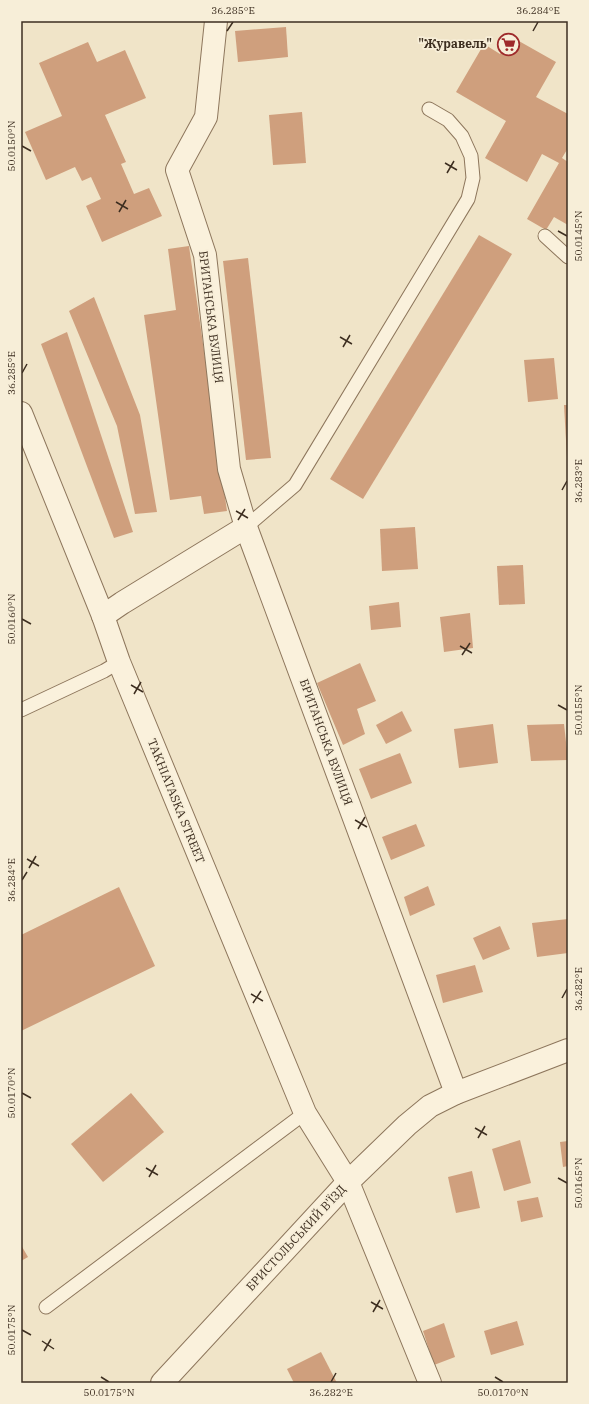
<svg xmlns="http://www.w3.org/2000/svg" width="589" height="1404" viewBox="0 0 589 1404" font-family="'IBM Plex Serif',serif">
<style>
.building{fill:#cf9f7d}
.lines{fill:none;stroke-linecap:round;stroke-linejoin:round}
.lane-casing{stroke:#8d765c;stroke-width:15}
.street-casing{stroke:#8d765c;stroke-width:24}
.lane{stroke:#faf1dc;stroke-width:13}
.street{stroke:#faf1dc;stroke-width:22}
.ticks{fill:none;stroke:#3d2e20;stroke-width:1.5}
.labels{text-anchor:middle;stroke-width:3.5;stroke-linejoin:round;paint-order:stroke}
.poi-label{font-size:12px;font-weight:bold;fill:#3d2e20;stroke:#f7eed8;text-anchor:end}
.street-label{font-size:12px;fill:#3d2e20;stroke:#f7eed8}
.neatline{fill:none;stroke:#3d2e20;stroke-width:1.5}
.ticks-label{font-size:10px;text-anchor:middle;fill:#3d2e20}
</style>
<rect width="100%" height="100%" fill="#f0e4c8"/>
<g class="building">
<polygon points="286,27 288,57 238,62 235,31"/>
<polygon points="510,36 556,62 536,97 568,114 568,148 562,158 568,162 568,225 554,217 546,230 527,219 559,163 542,154 527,182 485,158 506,121 456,92 484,44 500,54"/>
<polygon points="88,42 97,62 125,50 146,98 105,115 126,162 121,164 134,194 149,188 162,216 102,242 86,206 101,199 91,177 82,181 75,167 46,180 25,132 62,116 39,63"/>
<polygon points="302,112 306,163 273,165 269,115"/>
<polygon points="479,235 512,254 363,499 330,479"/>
<polygon points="189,246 227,511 204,514 201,496 170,500 144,315 176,310 168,249"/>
<polygon points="248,258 271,458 246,460 223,261"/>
<polygon points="94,297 140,415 157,512 135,514 117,426 69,311"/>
<polygon points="67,332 133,532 114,538 41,344"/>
<polygon points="554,358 558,399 528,402 524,360"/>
<polygon points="564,405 568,405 568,457 567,458"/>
<polygon points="415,527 418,569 382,571 380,529"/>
<polygon points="523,565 525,604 499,605 497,566"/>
<polygon points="399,602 401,627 371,630 369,606"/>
<polygon points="470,613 473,648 444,652 440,617"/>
<polygon points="360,663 376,701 357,709 365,734 343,745 317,683"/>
<polygon points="402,711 412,731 386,744 376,725"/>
<polygon points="493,724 498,763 459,768 454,729"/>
<polygon points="564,724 568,760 531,761 527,725"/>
<polygon points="400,753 412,783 371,799 359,769"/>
<polygon points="416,824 425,846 391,860 382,837"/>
<polygon points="428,886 435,905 410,916 404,897"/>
<polygon points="119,887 155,966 21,1031 21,935"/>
<polygon points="568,919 568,953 537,957 532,923"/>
<polygon points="500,926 510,949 483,960 473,938"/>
<polygon points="475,965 483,992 443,1003 436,975"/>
<polygon points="131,1093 164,1132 103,1182 71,1144"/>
<polygon points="520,1140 531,1183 504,1191 492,1149"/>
<polygon points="568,1141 568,1166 563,1167 560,1142"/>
<polygon points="472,1171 480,1208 456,1213 448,1177"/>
<polygon points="538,1197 543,1217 521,1222 517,1201"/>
<polygon points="21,1245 28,1257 21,1261"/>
<polygon points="517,1321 524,1345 491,1355 484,1331"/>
<polygon points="444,1323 455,1357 434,1365 423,1331"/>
<polygon points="321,1352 337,1383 294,1383 287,1369"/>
</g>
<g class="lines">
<defs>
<g id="lane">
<polyline points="545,236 568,257"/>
<polyline points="246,527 295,485 468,199 473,178 471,156 462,136 448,120 429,109"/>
<polyline points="21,710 104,671 119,662"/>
<polyline points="46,1307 305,1113"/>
</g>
<g id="street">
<polyline points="216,21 206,117 177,170 205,255 229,469 246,527 456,1093"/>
<polyline points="21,413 103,616 119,662 305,1113 348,1182 430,1383"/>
<polyline points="103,616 122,603 246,527"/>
<polyline points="162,1383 348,1182 407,1125 430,1106 456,1093 568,1050"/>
</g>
</defs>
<use href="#lane" class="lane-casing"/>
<use href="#street" class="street-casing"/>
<use href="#lane" class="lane"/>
<use href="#street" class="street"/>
</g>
<path class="ticks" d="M 227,31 L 233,22M 533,31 L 538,22M 22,146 L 31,151M 445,163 L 457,170M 447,173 L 454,161M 116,202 L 128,209M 119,212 L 126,200M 558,231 L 567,236M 340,337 L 352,344M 343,347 L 350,335M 22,373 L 27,364M 562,490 L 567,481M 236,511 L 248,518M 238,520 L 245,509M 22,619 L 31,624M 460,646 L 472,653M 462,655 L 470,643M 131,685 L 143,692M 134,694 L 141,682M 558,705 L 567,710M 355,820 L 367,827M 358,829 L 365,817M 27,859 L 39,866M 29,868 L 36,856M 22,880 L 27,872M 251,994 L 263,1001M 562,998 L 567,989M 253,1003 L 261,991M 22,1093 L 31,1098M 475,1128 L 487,1135M 478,1138 L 485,1126M 146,1168 L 158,1175M 149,1177 L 156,1165M 558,1178 L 567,1183M 371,1302 L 383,1309M 373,1312 L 380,1300M 22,1330 L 31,1335M 42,1341 L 54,1349M 44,1351 L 51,1339M 101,1377 L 109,1382M 495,1377 L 503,1382M 331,1382 L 336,1373"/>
<defs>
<symbol id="supermarket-ring" viewBox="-11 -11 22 22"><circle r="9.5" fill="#f7eed8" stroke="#9e2a2b" stroke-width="1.5"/><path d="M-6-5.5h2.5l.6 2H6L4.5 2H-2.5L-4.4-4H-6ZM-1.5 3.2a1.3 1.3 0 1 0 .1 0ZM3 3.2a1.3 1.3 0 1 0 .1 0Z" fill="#9e2a2b"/></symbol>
</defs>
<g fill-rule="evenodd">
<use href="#supermarket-ring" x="496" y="32" width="25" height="25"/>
</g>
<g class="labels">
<g class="poi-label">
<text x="492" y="48">"Журавель"</text>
</g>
<g class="street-label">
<text transform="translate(211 317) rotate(83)" y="4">БРИТАНСЬКА ВУЛИЦЯ</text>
<text transform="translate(326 742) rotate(70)" y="4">БРИТАНСЬКА ВУЛИЦЯ</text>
<text transform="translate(176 801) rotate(68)" y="4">TAKHIATASKA STREET</text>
<text transform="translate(296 1238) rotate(-47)" y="4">БРИСТОЛЬСЬКИЙ В'ЇЗД</text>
</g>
</g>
<rect width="589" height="1404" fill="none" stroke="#f7eed8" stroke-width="44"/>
<rect x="22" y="22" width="545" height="1360" class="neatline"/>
<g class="ticks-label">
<text x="233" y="14">36.285°E</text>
<text x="538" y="14">36.284°E</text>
<text transform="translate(11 146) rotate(-90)" y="4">50.0150°N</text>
<text transform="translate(578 236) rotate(-90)" y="4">50.0145°N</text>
<text transform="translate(11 373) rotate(-90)" y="4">36.285°E</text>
<text transform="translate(578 481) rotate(-90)" y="4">36.283°E</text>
<text transform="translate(11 619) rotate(-90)" y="4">50.0160°N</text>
<text transform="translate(578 710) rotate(-90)" y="4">50.0155°N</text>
<text transform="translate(11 880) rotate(-90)" y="4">36.284°E</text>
<text transform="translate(578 989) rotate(-90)" y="4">36.282°E</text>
<text transform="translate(11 1093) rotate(-90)" y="4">50.0170°N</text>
<text transform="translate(578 1183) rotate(-90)" y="4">50.0165°N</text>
<text transform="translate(11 1330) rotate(-90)" y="4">50.0175°N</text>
<text x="109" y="1396">50.0175°N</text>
<text x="331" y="1396">36.282°E</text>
<text x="503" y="1396">50.0170°N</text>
</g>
</svg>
